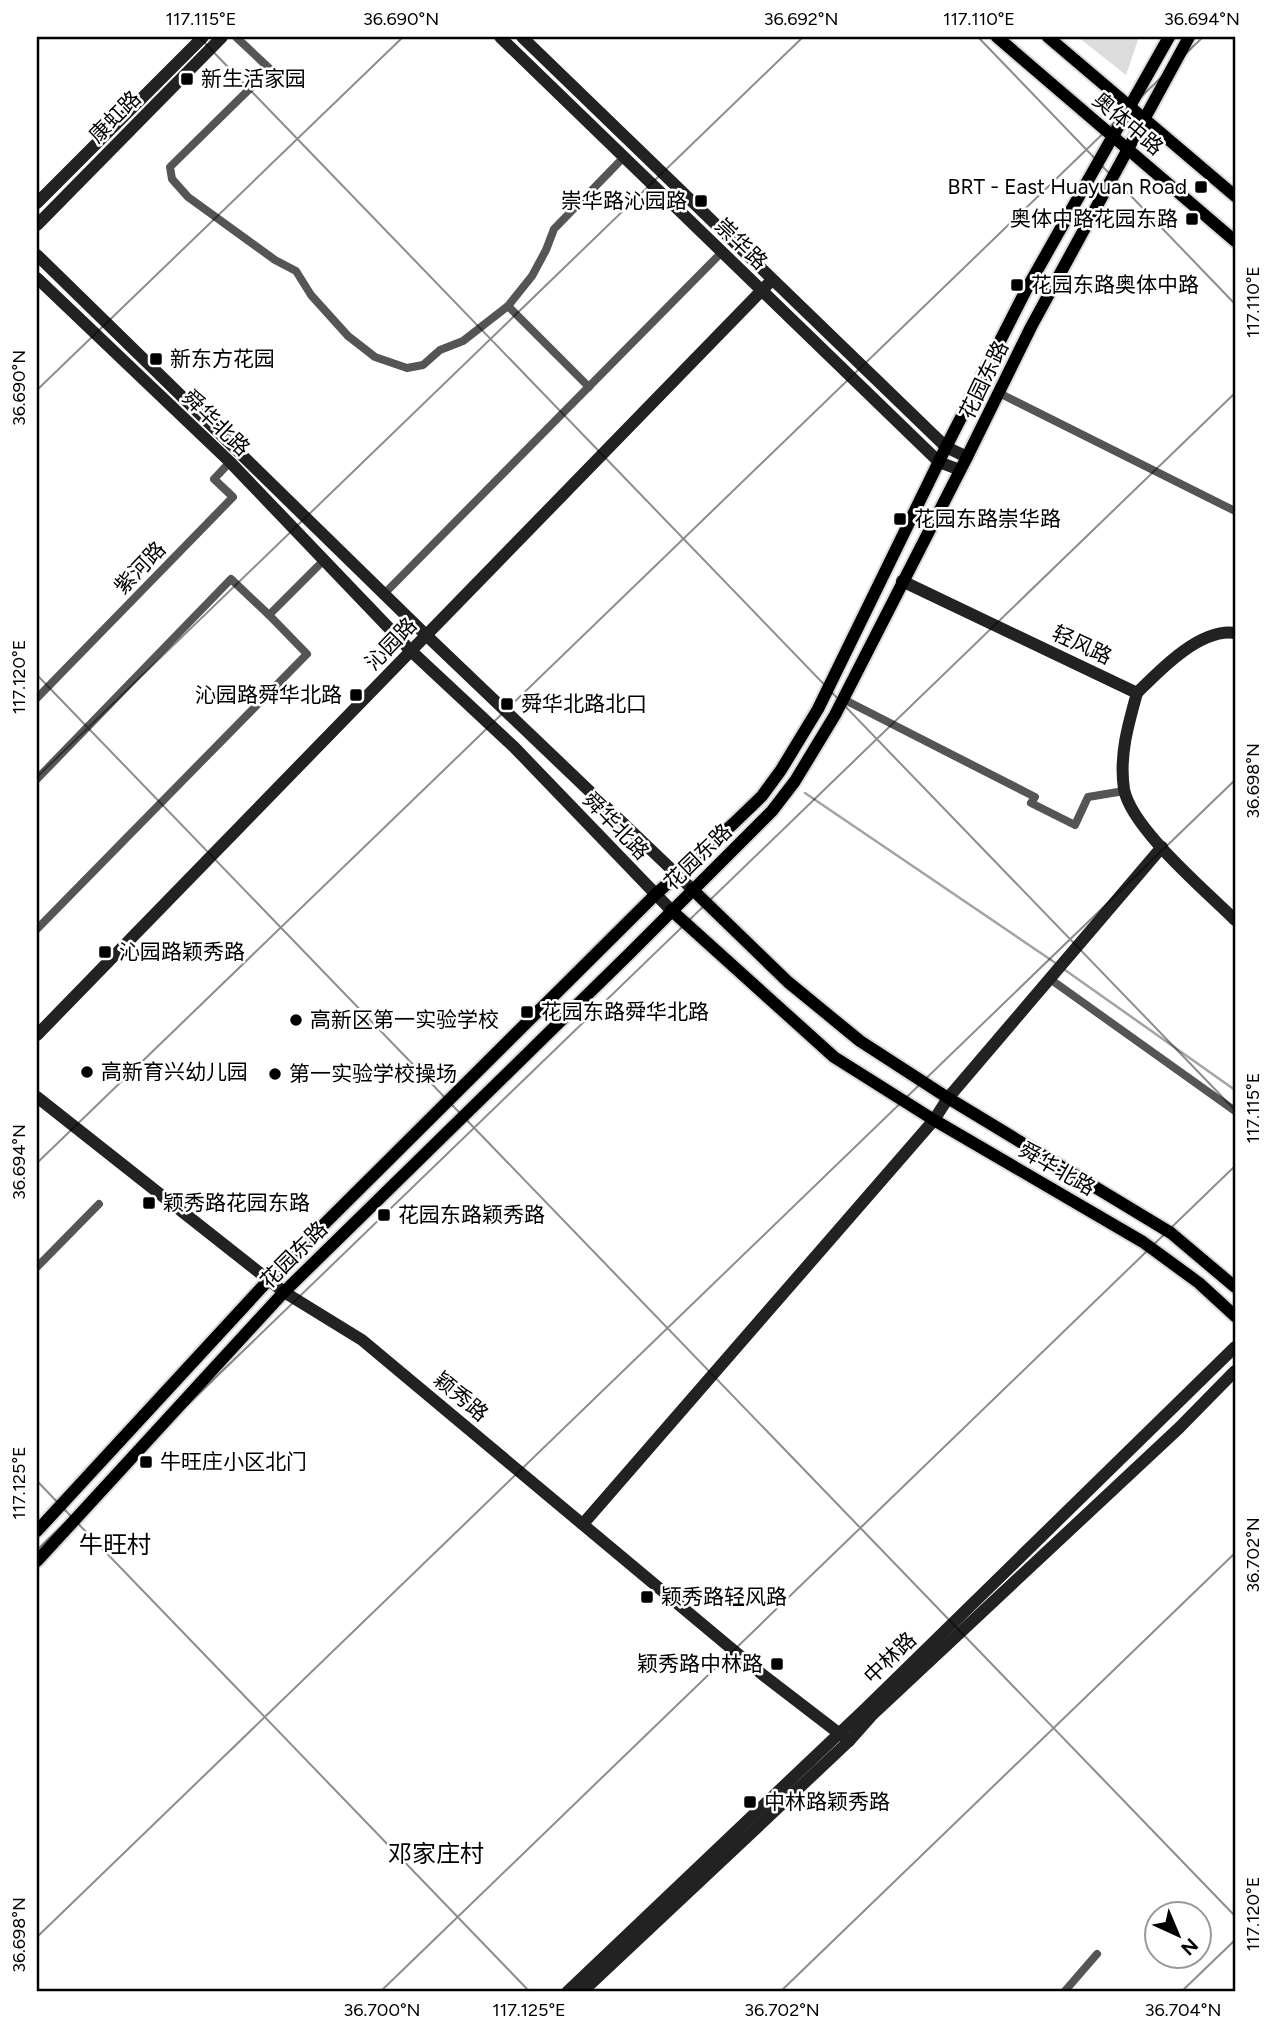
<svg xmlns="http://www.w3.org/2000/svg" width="1272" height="2029" viewBox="0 0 1272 2029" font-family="Figtree,'Noto Sans SC',sans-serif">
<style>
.green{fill:#dcdcdc}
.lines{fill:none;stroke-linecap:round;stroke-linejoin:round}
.stream{stroke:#a3a3a3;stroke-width:2.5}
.primary-casing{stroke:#dbdbdb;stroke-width:16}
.street{stroke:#555;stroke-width:8}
.secondary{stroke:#222;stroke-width:12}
.primary{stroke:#000;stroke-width:12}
.ticks{fill:none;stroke:#000;stroke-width:2;stroke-opacity:0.45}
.poi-dot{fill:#000;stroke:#fff;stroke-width:2.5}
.labels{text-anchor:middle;stroke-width:5;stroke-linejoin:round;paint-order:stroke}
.poi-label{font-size:21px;fill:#000;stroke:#fff;text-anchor:start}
.street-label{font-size:21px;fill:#000;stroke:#fff}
.quarter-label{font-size:24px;fill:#000;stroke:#fff}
.neatline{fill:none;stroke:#000;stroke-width:2.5}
.ticks-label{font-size:18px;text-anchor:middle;fill:#000}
</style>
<rect width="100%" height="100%" fill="#fff"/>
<polygon class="green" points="1078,37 1139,37 1126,75"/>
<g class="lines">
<g class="stream">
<polyline points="805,793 1057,964"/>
<polyline points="1065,970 1235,1090"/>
</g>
<defs>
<g id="primary">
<polyline points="997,37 1235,241"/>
<polyline points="1048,37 1235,196"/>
<polyline points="692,889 788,982 860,1041 948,1098 1171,1233 1235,1287"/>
<polyline points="671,910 834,1057 934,1120 1143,1242 1199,1283 1235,1316"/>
<polyline points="37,1531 275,1273 656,894 734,823 762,796 781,770 818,709 946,447 1026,290 1169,37"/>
<polyline points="37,1561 284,1292 629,954 772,811 795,781 835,715 967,457 1031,327 1189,37"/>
</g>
</defs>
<use href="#primary" class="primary-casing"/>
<g class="street">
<polyline points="236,37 270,69 170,167 172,179 188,197 275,260 296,271 311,295 348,336 375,357 407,368 423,365 440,350 463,341 508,306 532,276 546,250 554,229 624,157"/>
<polyline points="508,306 589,387"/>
<polyline points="999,393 1235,511"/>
<polyline points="384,594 722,252"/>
<polyline points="37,698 233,497 214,479 230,462"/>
<polyline points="843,699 1035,797 1031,803 1075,825 1088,797 1124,791"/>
<polyline points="37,779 231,579 269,615 323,561"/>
<polyline points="37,929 307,654 269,615"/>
<polyline points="1050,979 1235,1111"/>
<polyline points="37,1267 99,1204"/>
<polyline points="1064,1992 1097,1954"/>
</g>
<g class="secondary">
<polyline points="500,37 939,462 960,470"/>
<polyline points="522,37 946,447 967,457"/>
<polyline points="37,203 203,37"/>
<polyline points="37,225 222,37"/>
<polyline points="37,255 426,635 692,889"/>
<polyline points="37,278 230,462 410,650 514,747 671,910"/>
<path d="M 902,581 L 1137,693 C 1160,670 1200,628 1235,633"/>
<path d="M 1137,693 C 1128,725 1119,756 1124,789 C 1131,828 1206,891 1235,920"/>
<polyline points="37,1035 772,280"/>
<polyline points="37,1097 284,1292 362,1340 763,1675 849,1741"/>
<polyline points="583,1524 934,1120 948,1098 1162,847"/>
<polyline points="567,1992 866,1708 1235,1347"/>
<polyline points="582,1992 849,1741 873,1714 1179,1428 1235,1371"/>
</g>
<use href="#primary" class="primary"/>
</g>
<path class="ticks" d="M 199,37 L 1235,1110M 978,37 L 1235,304M 37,390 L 403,37M 37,675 L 1235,1916M 37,777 L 803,37M 37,1163 L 1203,37M 37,1481 L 530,1992M 37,1550 L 1235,393M 37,1937 L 1235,780M 380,1992 L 1235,1166M 780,1992 L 1235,1553M 1181,1992 L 1235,1940"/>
<g class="poi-dot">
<rect x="180" y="72" width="14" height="14" rx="3.5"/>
<rect x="1194" y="180" width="14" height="14" rx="3.5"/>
<rect x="694" y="194" width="14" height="14" rx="3.5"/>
<rect x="1185" y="212" width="14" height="14" rx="3.5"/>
<rect x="1010" y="278" width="14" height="14" rx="3.5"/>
<rect x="149" y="352" width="14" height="14" rx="3.5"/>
<rect x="893" y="512" width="14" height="14" rx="3.5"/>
<rect x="349" y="688" width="14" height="14" rx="3.5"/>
<rect x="500" y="697" width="14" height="14" rx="3.5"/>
<rect x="98" y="945" width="14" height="14" rx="3.5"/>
<rect x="520" y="1005" width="14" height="14" rx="3.5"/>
<circle cx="296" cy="1020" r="7"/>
<circle cx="87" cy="1072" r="7"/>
<circle cx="275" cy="1074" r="7"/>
<rect x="142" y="1196" width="14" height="14" rx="3.5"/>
<rect x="377" y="1208" width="14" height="14" rx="3.5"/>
<rect x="139" y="1455" width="14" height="14" rx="3.5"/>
<rect x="640" y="1590" width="14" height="14" rx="3.5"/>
<rect x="770" y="1657" width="14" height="14" rx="3.5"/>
<rect x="743" y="1795" width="14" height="14" rx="3.5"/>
</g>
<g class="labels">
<g class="poi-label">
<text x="201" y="86">新生活家园</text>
<text x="1187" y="194" text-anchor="end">BRT - East Huayuan Road</text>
<text x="687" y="208" text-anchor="end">崇华路沁园路</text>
<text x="1178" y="226" text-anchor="end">奥体中路花园东路</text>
<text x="1031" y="292">花园东路奥体中路</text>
<text x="170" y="366">新东方花园</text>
<text x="914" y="526">花园东路崇华路</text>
<text x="342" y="702" text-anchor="end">沁园路舜华北路</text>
<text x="521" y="711">舜华北路北口</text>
<text x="119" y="959">沁园路颖秀路</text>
<text x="541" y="1019">花园东路舜华北路</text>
<text x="310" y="1027">高新区第一实验学校</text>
<text x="101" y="1079">高新育兴幼儿园</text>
<text x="289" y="1081">第一实验学校操场</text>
<text x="163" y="1210">颖秀路花园东路</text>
<text x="398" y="1222">花园东路颖秀路</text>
<text x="160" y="1469">牛旺庄小区北门</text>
<text x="661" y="1604">颖秀路轻风路</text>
<text x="763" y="1671" text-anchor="end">颖秀路中林路</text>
<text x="764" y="1809">中林路颖秀路</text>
</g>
<g class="street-label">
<text transform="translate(115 117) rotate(-45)" y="7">康虹路</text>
<text transform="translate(1128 124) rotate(40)" y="7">奥体中路</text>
<text transform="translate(741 244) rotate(44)" y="7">崇华路</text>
<text transform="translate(984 380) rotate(-64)" y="7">花园东路</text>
<text transform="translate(216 423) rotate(44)" y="7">舜华北路</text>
<text transform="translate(140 568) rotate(-46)" y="7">紫河路</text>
<text transform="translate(391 644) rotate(-46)" y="7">沁园路</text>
<text transform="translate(1082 645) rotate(25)" y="7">轻风路</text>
<text transform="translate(616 826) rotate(46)" y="7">舜华北路</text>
<text transform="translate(698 857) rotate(-44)" y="7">花园东路</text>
<text transform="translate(1057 1169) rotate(30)" y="7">舜华北路</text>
<text transform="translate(294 1255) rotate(-45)" y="7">花园东路</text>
<text transform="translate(461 1397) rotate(40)" y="7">颖秀路</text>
<text transform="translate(890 1658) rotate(-44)" y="7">中林路</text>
</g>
<g class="quarter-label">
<text x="115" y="1553">牛旺村</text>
<text x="436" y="1862">邓家庄村</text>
</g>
</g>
<rect width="1272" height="2029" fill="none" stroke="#ffffff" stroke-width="77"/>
<g transform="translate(1178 1935) rotate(136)"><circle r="33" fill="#ffffff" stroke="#999999" stroke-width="2"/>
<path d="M0-5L12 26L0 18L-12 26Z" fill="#000000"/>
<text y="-10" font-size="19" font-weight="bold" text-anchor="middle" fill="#000000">N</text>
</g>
<rect x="38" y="38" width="1196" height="1952" class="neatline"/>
<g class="ticks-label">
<text x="201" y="25">117.115°E</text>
<text x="401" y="25">36.690°N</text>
<text x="801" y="25">36.692°N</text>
<text x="979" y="25">117.110°E</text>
<text x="1202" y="25">36.694°N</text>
<text transform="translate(1253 302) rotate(-90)" y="6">117.110°E</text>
<text transform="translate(19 388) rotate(-90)" y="6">36.690°N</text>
<text transform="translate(19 677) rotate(-90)" y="6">117.120°E</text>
<text transform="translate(1253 781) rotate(-90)" y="6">36.698°N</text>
<text transform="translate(1253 1108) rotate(-90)" y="6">117.115°E</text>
<text transform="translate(19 1162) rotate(-90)" y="6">36.694°N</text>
<text transform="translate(19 1483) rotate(-90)" y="6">117.125°E</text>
<text transform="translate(1253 1555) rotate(-90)" y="6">36.702°N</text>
<text transform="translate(1253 1914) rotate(-90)" y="6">117.120°E</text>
<text transform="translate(19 1935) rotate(-90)" y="6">36.698°N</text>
<text x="382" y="2016">36.700°N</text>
<text x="529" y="2016">117.125°E</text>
<text x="782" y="2016">36.702°N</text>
<text x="1183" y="2016">36.704°N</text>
</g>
</svg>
